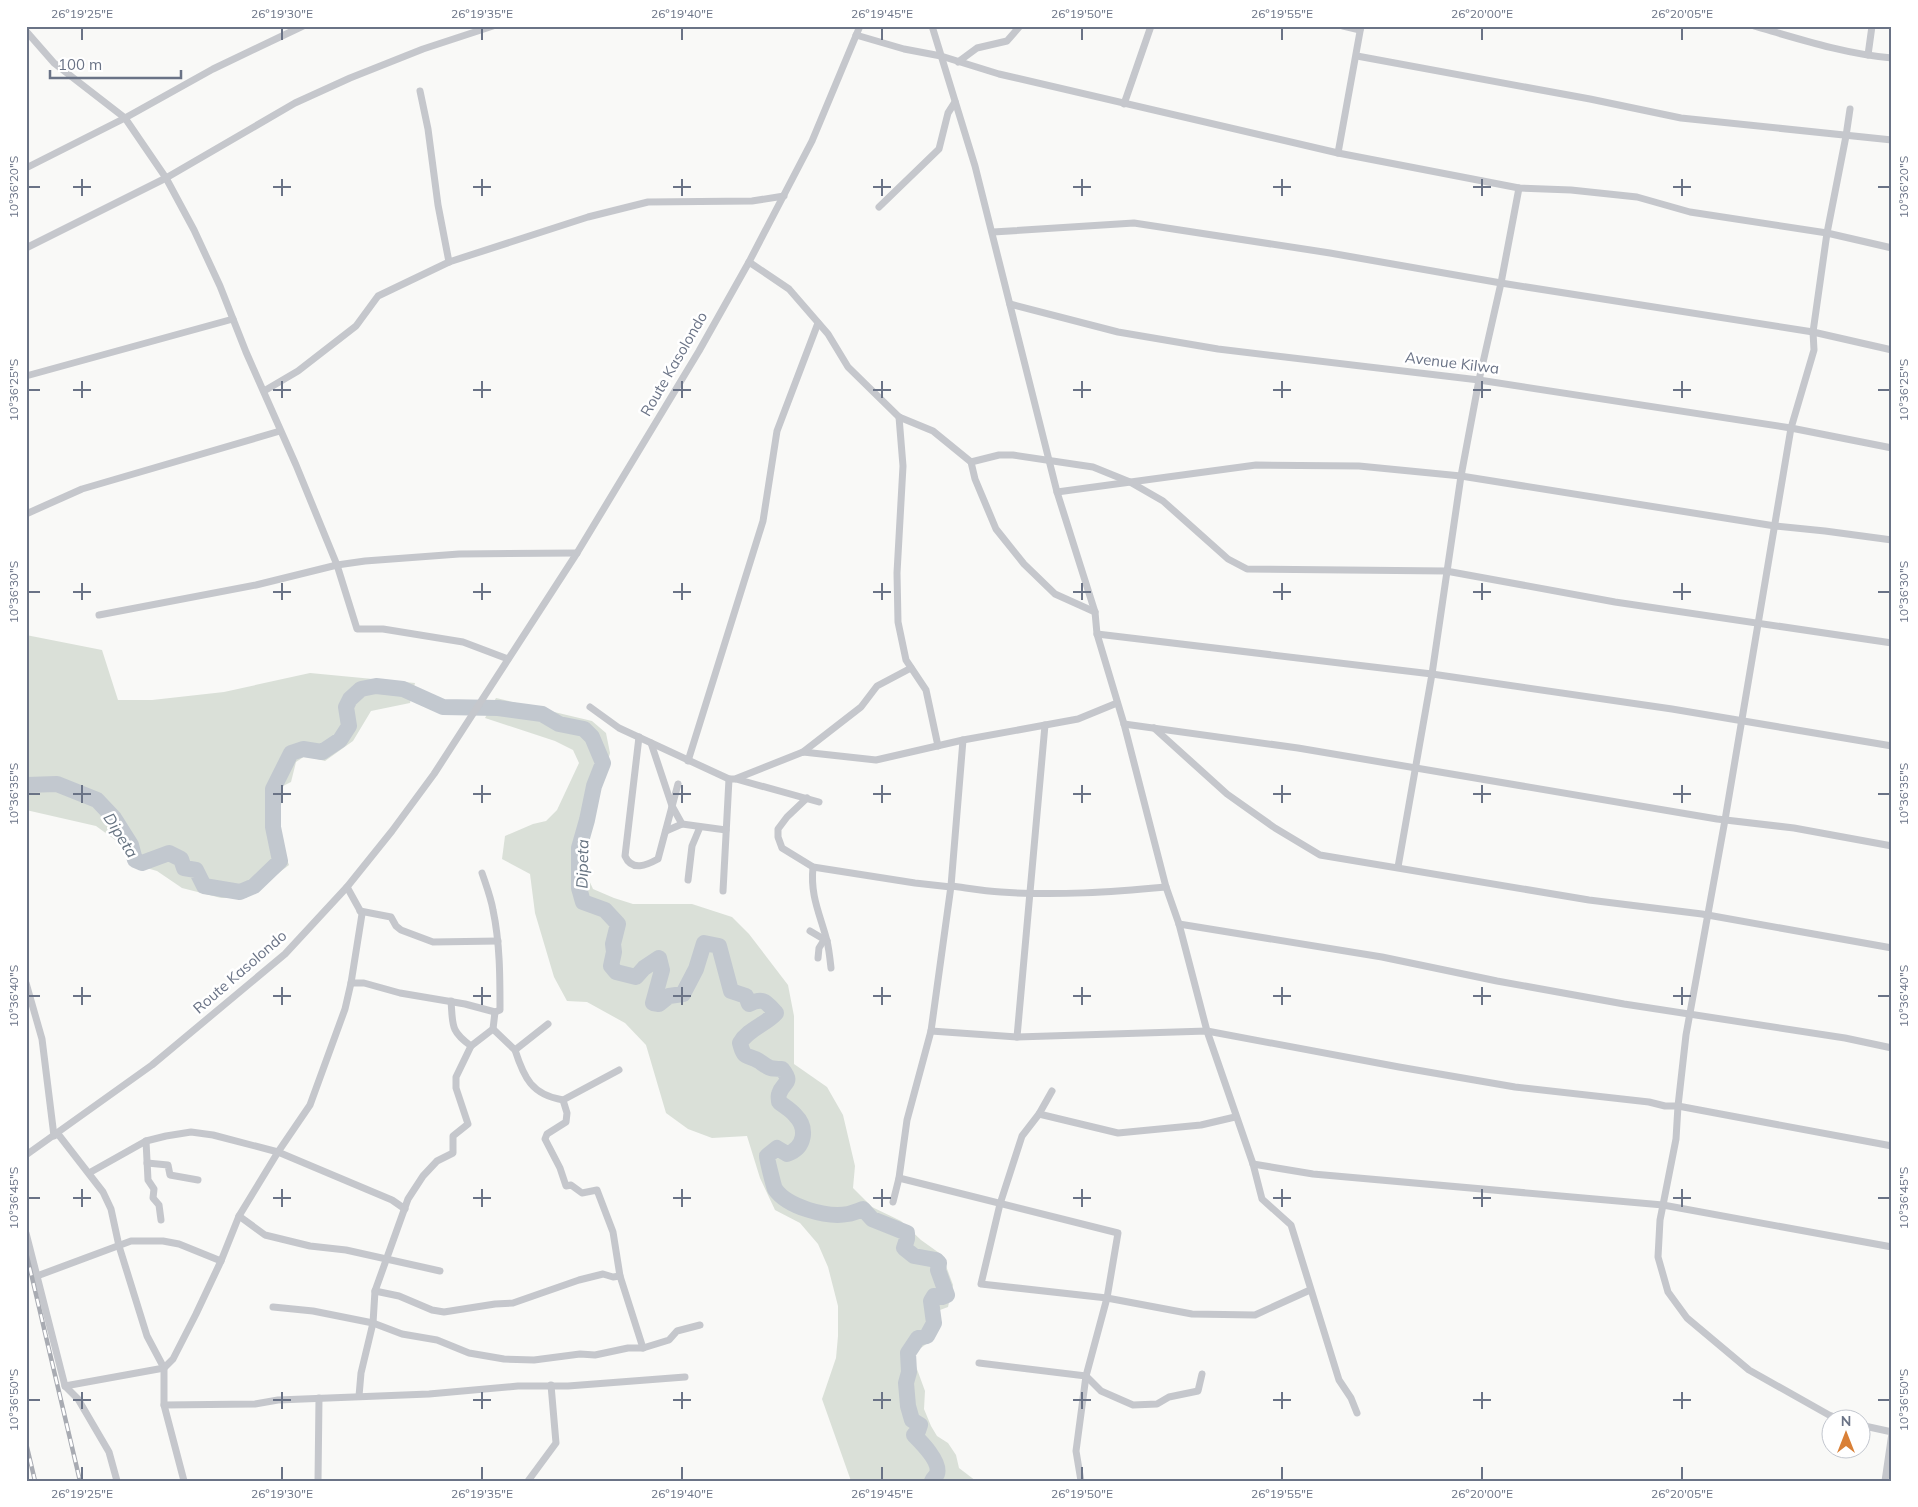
<svg xmlns="http://www.w3.org/2000/svg" width="1918" height="1507" viewBox="0 0 1918 1507" font-family="Mulish,sans-serif">
<style>
.green{fill:#dae0d8}
.lines{fill:none;stroke-linecap:round;stroke-linejoin:round}
.river{stroke:#c2c8cf;stroke-width:16}
.minor{stroke:#c5c7cc;stroke-width:7}
.rail-casing{stroke:#a8abb2;stroke-width:4.5}
.rail{stroke:#fff;stroke-width:2.5;stroke-dasharray:8;stroke-linecap:butt}
.ticks{fill:none;stroke:#6a7386;stroke-width:2}
.labels{text-anchor:middle;stroke-width:5;stroke-linejoin:round;paint-order:stroke}
.street-label{font-size:15px;fill:#6a7386;stroke:#fff}
.water-label{font-size:16px;font-style:italic;fill:#667381;stroke:#fff}
.neatline{fill:none;stroke:#6a7386;stroke-width:2}
.ticks-label{font-size:12px;text-anchor:middle;fill:#6a7386}
</style>
<rect width="100%" height="100%" fill="#f9f9f7"/>
<g class="green">
<polygon points="26,635 102,650 118,700 152,700 224,692 310,673 415,683 410,703 371,711 353,741 325,761 305,756 296,762 291,782 283,786 278,835 289,865 246,898 221,898 182,888 157,871 129,863 118,842 96,826 26,810"/>
<path d="M 496,698 L 592,721 L 606,733 L 610,753 L 585,848 L 588,878 L 593,889 L 614,898 L 633,904 L 692,904 L 732,917 L 749,934 L 788,985 L 794,1016 L 794,1064 L 827,1087 L 843,1115 L 855,1166 L 853,1188 L 872,1207 L 901,1221 L 921,1240 L 942,1255 L 953,1285 L 948,1307 L 940,1310 C 939,1333 935,1340 914,1352 L 914,1361 L 925,1391 L 924,1409 L 931,1426 L 937,1436 L 948,1443 L 956,1455 L 959,1468 L 976,1481 L 851,1481 L 822,1399 L 836,1358 L 838,1336 L 838,1306 L 828,1267 L 818,1244 L 800,1223 L 775,1210 L 760,1178 L 747,1136 L 712,1138 L 688,1129 L 666,1113 L 646,1045 L 625,1023 L 587,1002 L 567,1001 L 554,977 L 535,913 L 530,874 L 502,859 L 505,836 L 533,824 L 546,821 L 557,810 L 579,763 L 573,750 L 555,741 L 485,718 Z"/>
</g>
<g class="lines">
<path class="river" d="M 26,785 L 57,784 L 97,800 L 114,818 L 131,845 L 135,860 L 142,863 L 169,853 L 181,859 L 184,868 L 196,870 L 204,886 L 240,892 L 254,886 L 280,861 L 273,827 L 273,789 L 291,753 L 303,749 L 322,752 L 340,740 L 349,726 L 346,707 L 350,699 L 361,689 L 376,686 L 403,689 L 443,707 L 498,708 L 542,714 L 559,724 L 584,729 L 592,737 L 603,763 L 594,786 L 587,820 L 579,848 L 579,888 L 583,902 L 605,910 L 618,924 L 613,944 L 614,952 L 611,966 L 616,972 L 636,977 L 644,968 L 659,958 L 662,970 L 653,1003 L 659,1004 L 669,996 L 683,994 L 696,969 L 704,943 L 719,946 L 731,991 L 746,996 L 749,1004 C 764,997 766,1002 776,1013 C 765,1025 748,1029 740,1043 C 744,1060 747,1054 759,1061 C 769,1068 769,1069 782,1069 C 794,1084 783,1081 779,1094 C 778,1096 779,1099 779,1102 C 784,1106 791,1110 795,1115 C 808,1128 805,1148 787,1154 L 777,1148 L 767,1156 C 767,1160 774,1187 775,1189 C 787,1207 827,1218 848,1214 C 853,1213 858,1211 863,1209 L 872,1219 L 907,1233 L 907,1239 L 904,1248 L 914,1256 L 936,1260 L 939,1263 L 938,1270 L 947,1295 L 942,1297 L 934,1296 L 931,1301 L 934,1323 L 927,1336 L 918,1338 L 908,1353 L 909,1372 L 906,1383 L 908,1406 L 912,1420 L 920,1425 L 918,1431 L 914,1435 C 921,1442 941,1462 937,1474 C 936,1476 933,1478 932,1481"/>
<g class="minor">
<polyline points="932,26 975,166 1057,492 1095,612 1097,634 1124,724 1166,887 1179,924 1207,1031 1253,1164 1262,1199 1291,1225 1339,1380 1351,1398 1357,1413"/>
<polyline points="1343,26 1360,30"/>
<path d="M 1754,26 C 1799,39 1845,54 1892,58"/>
<polyline points="26,31 54,63 125,118 166,178 194,230 220,286 246,352 296,465 337,565 357,629 383,629 463,642 508,659"/>
<polyline points="856,35 904,49 941,56 999,74 1338,153 1519,188 1571,190 1637,197 1690,212 1827,233 1892,248"/>
<polyline points="1868,55 1872,26"/>
<polyline points="1357,56 1590,99 1681,118 1892,140"/>
<polyline points="958,62 977,48 1007,41 1020,26"/>
<polyline points="420,91 428,129 438,205 449,262"/>
<polyline points="1124,104 1151,26"/>
<polyline points="1338,153 1361,26"/>
<polyline points="26,168 125,118 213,69 303,26"/>
<polyline points="879,207 939,149 948,113 955,102"/>
<polyline points="993,232 1134,223 1330,253 1501,283 1813,332 1892,350"/>
<polyline points="26,248 166,178 295,103 350,78 423,49 493,26"/>
<polyline points="749,262 789,289 828,334 848,367 899,417 933,431 971,462 975,479 996,529 1024,564 1055,594 1095,612"/>
<polyline points="1010,304 1118,332 1218,349 1479,380 1791,428 1892,448"/>
<polyline points="26,376 233,319"/>
<polyline points="264,391 298,371 356,326 378,296 449,262 588,217 648,202 752,201 784,196"/>
<polyline points="899,417 903,466 897,573 898,622 906,660 926,690 938,746"/>
<polyline points="971,462 999,455 1013,455 1093,467 1130,482 1163,501 1228,559 1247,569 1446,571 1615,602 1892,643"/>
<polyline points="1057,492 1256,465 1359,466 1461,476 1775,526 1825,531 1892,540"/>
<polyline points="26,514 82,489 280,431"/>
<polyline points="99,615 256,585 337,565 365,561 459,554 577,553"/>
<polyline points="1097,634 1432,674 1672,709 1892,746"/>
<polyline points="590,707 619,728 729,779 735,779 803,752 876,760 963,740 1078,719 1117,703"/>
<polyline points="1124,724 1298,748 1717,819 1794,828 1892,846"/>
<polyline points="1154,728 1227,794 1275,828 1320,855 1589,900 1702,914 1892,948"/>
<path d="M 639,737 L 625,856 C 632,872 647,865 658,859 L 678,784"/>
<polyline points="651,743 672,806 682,824"/>
<polyline points="803,752 861,707 877,686 911,668"/>
<polyline points="688,761 763,521 777,431 818,323"/>
<polyline points="736,779 819,802"/>
<polyline points="807,798 787,817 778,829 778,837 782,848 813,867 915,883 951,887"/>
<polyline points="666,831 682,824 726,830"/>
<path d="M 813,867 C 810,896 820,914 827,941 C 829,949 830,959 831,968"/>
<polyline points="1398,867 1432,674 1461,476 1479,380 1501,283 1519,188"/>
<polyline points="688,880 692,846 700,827"/>
<path d="M 951,886 C 967,888 984,891 1001,892 C 1056,896 1112,892 1166,887"/>
<polyline points="723,891 729,779"/>
<polyline points="360,911 391,917 396,926 401,930 433,942 498,941"/>
<polyline points="1179,924 1382,957 1497,981 1624,1004 1845,1038 1892,1048"/>
<polyline points="810,931 827,941"/>
<polyline points="818,958 819,948 824,940"/>
<polyline points="26,983 42,1039 54,1136"/>
<path d="M 351,983 L 364,983 L 400,993 L 465,1004 L 495,1012 L 500,1010 C 500,977 500,943 493,910 C 491,898 486,885 482,873"/>
<path d="M 548,1024 L 515,1050 C 524,1078 532,1095 563,1100"/>
<polyline points="493,1029 515,1050"/>
<polyline points="931,1031 1017,1037 1207,1031 1399,1067 1515,1087 1649,1102 1665,1106 1678,1106 1686,1035 1725,820 1791,428 1814,350 1813,332 1827,233 1846,136 1850,109"/>
<polyline points="1017,1037 1045,725"/>
<polyline points="471,1046 493,1029 495,1012"/>
<polyline points="619,1070 563,1100 567,1113 566,1122 547,1134 545,1139 560,1168 566,1186 571,1185 582,1193 597,1190 613,1232 620,1276 643,1348 669,1340 677,1331 700,1325"/>
<polyline points="1052,1091 1039,1114 1022,1136 1000,1204 981,1284 1107,1298 1192,1314 1255,1315 1310,1290"/>
<polyline points="1039,1114 1118,1133 1201,1125 1235,1117"/>
<polyline points="58,1134 103,1192 111,1209 119,1246 147,1336 164,1368 65,1386"/>
<polyline points="146,1141 148,1180 154,1189 153,1198 159,1205 161,1220"/>
<polyline points="1892,1146 1678,1106 1676,1139 1663,1205 1892,1247"/>
<polyline points="26,1155 152,1065 285,954 347,887 392,831 434,774 577,553 699,351 749,262 812,141 860,26"/>
<polyline points="147,1163 168,1165 170,1175 198,1180"/>
<polyline points="1253,1164 1313,1174 1663,1205 1660,1220 1658,1257 1668,1292 1687,1318 1749,1370 1829,1415 1842,1420"/>
<polyline points="89,1173 146,1141 166,1136 191,1132 213,1135 278,1152 392,1200 405,1209"/>
<polyline points="899,1178 1118,1233 1107,1298 1086,1376 1076,1451 1081,1481"/>
<polyline points="893,1202 899,1178 907,1120 931,1031 951,886 963,740"/>
<polyline points="239,1216 265,1235 310,1246 346,1250 440,1271"/>
<polyline points="26,1233 65,1386 78,1399 109,1452 117,1481"/>
<polyline points="37,1276 131,1241 163,1241 179,1244 221,1261"/>
<polyline points="375,1291 399,1296 432,1310 444,1312 495,1304 513,1303 579,1280 603,1274 613,1277 620,1276"/>
<polyline points="273,1307 313,1311 373,1323 402,1334 437,1340 469,1353 504,1359 534,1360 580,1354 595,1355 628,1348 643,1348"/>
<polyline points="979,1363 1086,1376 1101,1391 1133,1405 1157,1404 1169,1397 1198,1391 1202,1374"/>
<path d="M 359,1396 L 361,1373 L 373,1323 L 375,1291 L 408,1199 L 423,1176 L 437,1161 L 453,1153 L 453,1136 L 468,1124 L 456,1088 L 456,1077 L 471,1046 C 450,1031 453,1025 451,1001"/>
<polyline points="164,1405 255,1404 278,1400 429,1394 518,1386 568,1386 685,1377"/>
<polyline points="1860,1425 1892,1432"/>
<polyline points="184,1481 164,1405 164,1368 173,1359 196,1314 221,1261 239,1216 278,1152 310,1105 345,1009 351,983 362,914 347,887"/>
<polyline points="318,1481 319,1398"/>
<polyline points="528,1481 556,1443 551,1385"/>
<polyline points="1885,1481 1892,1433"/>
</g>
<defs>
<g id="rail">
<polyline points="26,1252 80,1481"/>
<polyline points="26,1443 35,1481"/>
</g>
</defs>
<use href="#rail" class="rail-casing"/>
<use href="#rail" class="rail"/>
</g>
<path class="ticks" d="M 82,28 L 82,40M 282,28 L 282,40M 482,28 L 482,40M 682,28 L 682,40M 882,28 L 882,40M 1082,28 L 1082,40M 1282,28 L 1282,40M 1482,28 L 1482,40M 1682,28 L 1682,40M 82,179 L 82,196M 282,179 L 282,196M 482,179 L 482,196M 682,179 L 682,196M 882,179 L 882,196M 1082,179 L 1082,196M 1282,179 L 1282,196M 1482,179 L 1482,196M 1682,179 L 1682,196M 28,187 L 40,187M 73,187 L 91,187M 273,187 L 291,187M 473,187 L 491,187M 673,187 L 691,187M 873,187 L 891,187M 1073,187 L 1091,187M 1273,187 L 1291,187M 1473,187 L 1491,187M 1673,187 L 1691,187M 1878,187 L 1890,187M 82,381 L 82,398M 282,381 L 282,398M 482,381 L 482,398M 682,381 L 682,398M 882,381 L 882,398M 1082,381 L 1082,398M 1282,381 L 1282,398M 1482,381 L 1482,398M 1682,381 L 1682,398M 28,390 L 40,390M 73,390 L 91,390M 273,390 L 291,390M 473,390 L 491,390M 673,390 L 691,390M 873,390 L 891,390M 1073,390 L 1091,390M 1273,390 L 1291,390M 1473,390 L 1491,390M 1673,390 L 1691,390M 1878,390 L 1890,390M 82,583 L 82,600M 282,583 L 282,600M 482,583 L 482,600M 682,583 L 682,600M 882,583 L 882,600M 1082,583 L 1082,600M 1282,583 L 1282,600M 1482,583 L 1482,600M 1682,583 L 1682,600M 28,592 L 40,592M 73,592 L 91,592M 273,592 L 291,592M 473,592 L 491,592M 673,592 L 691,592M 873,592 L 891,592M 1073,592 L 1091,592M 1273,592 L 1291,592M 1473,592 L 1491,592M 1673,592 L 1691,592M 1878,592 L 1890,592M 82,785 L 82,803M 282,785 L 282,803M 482,785 L 482,803M 682,785 L 682,803M 882,785 L 882,803M 1082,785 L 1082,803M 1282,785 L 1282,803M 1482,785 L 1482,803M 1682,785 L 1682,803M 28,794 L 40,794M 73,794 L 91,794M 273,794 L 291,794M 473,794 L 491,794M 673,794 L 691,794M 873,794 L 891,794M 1073,794 L 1091,794M 1273,794 L 1291,794M 1473,794 L 1491,794M 1673,794 L 1691,794M 1878,794 L 1890,794M 82,987 L 82,1005M 282,987 L 282,1005M 482,987 L 482,1005M 682,987 L 682,1005M 882,987 L 882,1005M 1082,987 L 1082,1005M 1282,987 L 1282,1005M 1482,987 L 1482,1005M 1682,987 L 1682,1005M 28,996 L 40,996M 73,996 L 91,996M 273,996 L 291,996M 473,996 L 491,996M 673,996 L 691,996M 873,996 L 891,996M 1073,996 L 1091,996M 1273,996 L 1291,996M 1473,996 L 1491,996M 1673,996 L 1691,996M 1878,996 L 1890,996M 82,1189 L 82,1207M 282,1189 L 282,1207M 482,1189 L 482,1207M 682,1189 L 682,1207M 882,1189 L 882,1207M 1082,1189 L 1082,1207M 1282,1189 L 1282,1207M 1482,1189 L 1482,1207M 1682,1189 L 1682,1207M 28,1198 L 40,1198M 73,1198 L 91,1198M 273,1198 L 291,1198M 473,1198 L 491,1198M 673,1198 L 691,1198M 873,1198 L 891,1198M 1073,1198 L 1091,1198M 1273,1198 L 1291,1198M 1473,1198 L 1491,1198M 1673,1198 L 1691,1198M 1878,1198 L 1890,1198M 82,1392 L 82,1409M 282,1392 L 282,1409M 482,1392 L 482,1409M 682,1392 L 682,1409M 882,1392 L 882,1409M 1082,1392 L 1082,1409M 1282,1392 L 1282,1409M 1482,1392 L 1482,1409M 1682,1392 L 1682,1409M 28,1400 L 40,1400M 73,1400 L 91,1400M 273,1400 L 291,1400M 473,1400 L 491,1400M 673,1400 L 691,1400M 873,1400 L 891,1400M 1073,1400 L 1091,1400M 1273,1400 L 1291,1400M 1473,1400 L 1491,1400M 1673,1400 L 1691,1400M 1878,1400 L 1890,1400M 82,1467 L 82,1480M 282,1467 L 282,1480M 482,1467 L 482,1480M 682,1467 L 682,1480M 882,1467 L 882,1480M 1082,1467 L 1082,1480M 1282,1467 L 1282,1480M 1482,1467 L 1482,1480M 1682,1467 L 1682,1480"/>
<g class="labels">
<g class="street-label">
<text transform="translate(1452 363) rotate(7)" y="5">Avenue Kilwa</text>
<text transform="translate(674 364) rotate(-60)" y="5">Route Kasolondo</text>
<text transform="translate(240 972) rotate(-41)" y="5">Route Kasolondo</text>
</g>
<g class="water-label">
<text transform="translate(121 835) rotate(58)" y="6">Dipeta</text>
<text transform="translate(582 864) rotate(-89)" y="6">Dipeta</text>
</g>
</g>
<rect width="1918" height="1507" fill="none" stroke="#ffffff" stroke-width="55"/>
<g transform="translate(1846 1434)"><circle r="24" fill="#ffffff" stroke="#c3c7cf"/>
<path d="M0-4L9 19L0 12L-9 19Z" fill="#d98037"/>
<text y="-8" font-size="14" font-weight="bold" text-anchor="middle" fill="#6a7386">N</text>
</g>
<path d="M50 70v8h131v-8" fill="none" stroke="#6a7386" stroke-width="2.5"/>
<text x="58" y="70" font-size="15" fill="#6a7386" stroke="#ffffff" stroke-width="4" paint-order="stroke">100 m</text>
<rect x="28" y="28" width="1862" height="1452" class="neatline"/>
<g class="ticks-label">
<text x="82" y="18">26°19'25"E</text>
<text x="282" y="18">26°19'30"E</text>
<text x="482" y="18">26°19'35"E</text>
<text x="682" y="18">26°19'40"E</text>
<text x="882" y="18">26°19'45"E</text>
<text x="1082" y="18">26°19'50"E</text>
<text x="1282" y="18">26°19'55"E</text>
<text x="1482" y="18">26°20'00"E</text>
<text x="1682" y="18">26°20'05"E</text>
<text transform="translate(14 187) rotate(-90)" y="4">10°36'20"S</text>
<text transform="translate(1904 187) rotate(-90)" y="4">10°36'20"S</text>
<text transform="translate(14 390) rotate(-90)" y="4">10°36'25"S</text>
<text transform="translate(1904 390) rotate(-90)" y="4">10°36'25"S</text>
<text transform="translate(14 592) rotate(-90)" y="4">10°36'30"S</text>
<text transform="translate(1904 592) rotate(-90)" y="4">10°36'30"S</text>
<text transform="translate(14 794) rotate(-90)" y="4">10°36'35"S</text>
<text transform="translate(1904 794) rotate(-90)" y="4">10°36'35"S</text>
<text transform="translate(14 996) rotate(-90)" y="4">10°36'40"S</text>
<text transform="translate(1904 996) rotate(-90)" y="4">10°36'40"S</text>
<text transform="translate(14 1198) rotate(-90)" y="4">10°36'45"S</text>
<text transform="translate(1904 1198) rotate(-90)" y="4">10°36'45"S</text>
<text transform="translate(14 1400) rotate(-90)" y="4">10°36'50"S</text>
<text transform="translate(1904 1400) rotate(-90)" y="4">10°36'50"S</text>
<text x="82" y="1498">26°19'25"E</text>
<text x="282" y="1498">26°19'30"E</text>
<text x="482" y="1498">26°19'35"E</text>
<text x="682" y="1498">26°19'40"E</text>
<text x="882" y="1498">26°19'45"E</text>
<text x="1082" y="1498">26°19'50"E</text>
<text x="1282" y="1498">26°19'55"E</text>
<text x="1482" y="1498">26°20'00"E</text>
<text x="1682" y="1498">26°20'05"E</text>
</g>
</svg>
